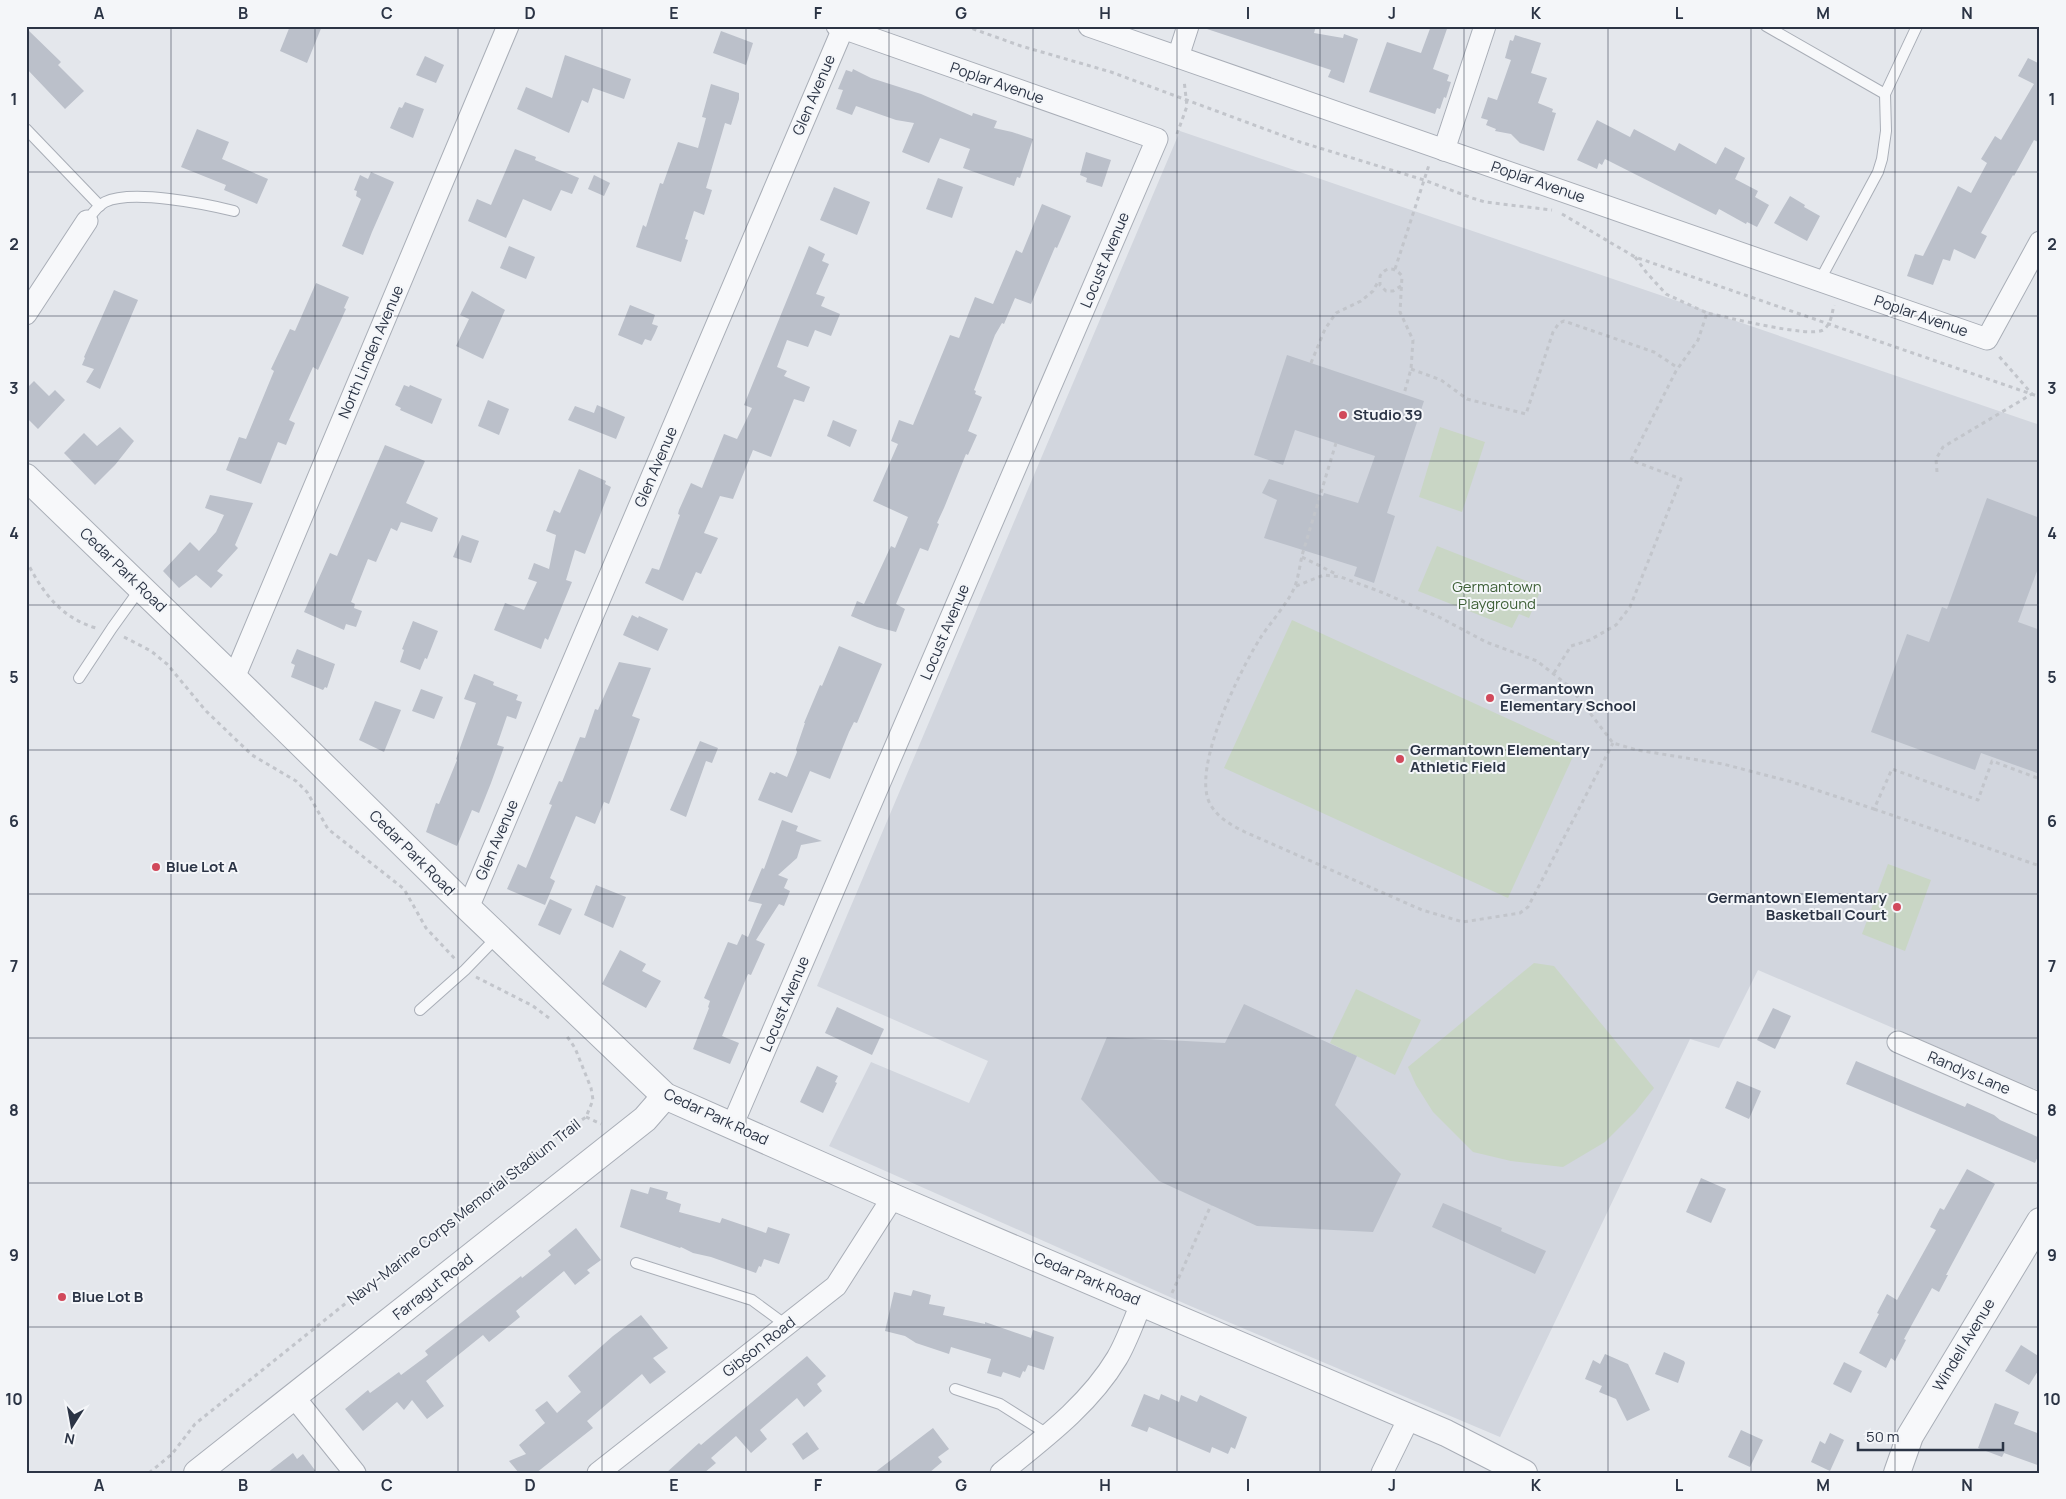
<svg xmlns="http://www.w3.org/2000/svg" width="2066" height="1499" viewBox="0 0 2066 1499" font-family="Manrope,sans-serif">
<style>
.built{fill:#d2d6de}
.green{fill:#c9d6c5}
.building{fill:#bbc0ca}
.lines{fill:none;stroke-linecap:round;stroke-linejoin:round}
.service-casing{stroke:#a9aeb7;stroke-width:12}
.minor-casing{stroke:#a9aeb7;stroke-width:23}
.tertiary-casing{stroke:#a9aeb7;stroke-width:28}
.path{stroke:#c2c5cb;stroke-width:3;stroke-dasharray:4 4;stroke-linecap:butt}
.service{stroke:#f7f8fa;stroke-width:10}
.minor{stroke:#f7f8fa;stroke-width:21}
.tertiary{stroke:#f7f8fa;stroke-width:26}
.grid{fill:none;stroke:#2b3445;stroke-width:1;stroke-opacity:0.55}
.poi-dot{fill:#d1495b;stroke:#f4f6f9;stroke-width:2}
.labels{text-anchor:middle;stroke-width:4;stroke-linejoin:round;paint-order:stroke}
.street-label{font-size:15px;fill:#2b3445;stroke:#f4f6f9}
.poi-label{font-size:15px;font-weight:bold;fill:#2b3445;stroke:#f4f6f9;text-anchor:start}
.park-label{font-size:15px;fill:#3f6138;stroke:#f4f6f9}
.neatline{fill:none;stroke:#2b3445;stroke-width:2}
.grid-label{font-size:16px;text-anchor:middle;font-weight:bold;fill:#2b3445}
</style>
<rect width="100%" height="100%" fill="#e4e7ec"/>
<polygon class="built" points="1180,131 2040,425 2040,1091 1758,970 1719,1048 1690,1039 1500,1437 1188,1305 829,1146 871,1062 969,1103 988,1061 817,986"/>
<g class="green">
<polygon points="1440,427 1485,442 1462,512 1419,497"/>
<polygon points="1437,546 1542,587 1529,618 1519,614 1512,628 1418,591"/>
<polygon points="1292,620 1576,750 1508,898 1224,768"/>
<polygon points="1888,864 1931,880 1905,951 1862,934"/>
<polygon points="1534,963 1554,966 1654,1088 1635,1112 1605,1142 1563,1167 1511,1161 1473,1152 1433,1112 1416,1085 1408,1067"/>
<polygon points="1356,989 1421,1020 1395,1075 1330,1043"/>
</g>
<g class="building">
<polygon points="290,26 322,26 307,63 280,51"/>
<polygon points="1208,26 1316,26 1314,33 1343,38 1344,34 1358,39 1344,83 1328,77 1331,70 1207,29"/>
<polygon points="1431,26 1448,26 1433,69 1449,75 1447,81 1451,82 1446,98 1444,97 1440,109 1437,108 1435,114 1369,92 1387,42 1421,53"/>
<polygon points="26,28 61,62 58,65 84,91 65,109 26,68"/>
<polygon points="721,31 753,43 746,65 713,53"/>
<polygon points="1515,35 1541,43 1531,73 1547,78 1538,103 1553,109 1552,112 1556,113 1544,151 1520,143 1511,134 1495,131 1496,129 1486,125 1488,120 1481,118 1488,97 1497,100 1511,60 1505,58 1510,40 1513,41"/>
<polygon points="565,55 631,79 624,99 593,88 588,103 582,100 569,133 517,109 526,87 552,98"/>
<polygon points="425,56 444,65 436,83 416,75"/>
<polygon points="2028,58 2040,64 2040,143 2034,140 2014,176 2013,175 1981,233 1987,236 1975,259 1954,249 1950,261 1943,259 1933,285 1907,276 1915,254 1923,256 1958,186 1971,193 1987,163 1981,159 1995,136 2001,140 2034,84 2018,76"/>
<polygon points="853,69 871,78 921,94 972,116 973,113 997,121 994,128 1012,132 1033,139 1020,178 1017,177 1014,186 963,168 970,149 940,138 929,163 902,152 914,123 896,120 856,106 852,115 836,109 843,90 838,89 846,70 852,72"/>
<polygon points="711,84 739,93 739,99 731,125 725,123 706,188 712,190 704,215 694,211 685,239 688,240 681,262 636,247 643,225 646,227 660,183 663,184 678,142 698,148 706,118 702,117"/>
<polygon points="405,102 424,109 413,138 390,128 399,107 402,108"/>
<polygon points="1597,120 1630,137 1634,129 1675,151 1679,143 1716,164 1725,147 1745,158 1735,179 1758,191 1755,197 1769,205 1757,227 1747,222 1746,224 1719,209 1716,215 1605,159 1602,165 1599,163 1597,169 1577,160"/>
<polygon points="197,129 229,142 222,159 268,179 257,204 224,190 226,185 181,167"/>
<polygon points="515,149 536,157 535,160 579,178 572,194 561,190 551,211 523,199 506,238 468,221 477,199 491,205"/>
<polygon points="1086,152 1111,160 1102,187 1086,182 1087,178 1080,175"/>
<polygon points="371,172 394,182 372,232 363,255 342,246 361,199 356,196 357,191 354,190 360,175 368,179"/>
<polygon points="594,175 610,183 604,196 588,189"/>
<polygon points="938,178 963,187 952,218 926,209"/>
<polygon points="834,187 870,202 857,235 820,220"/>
<polygon points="1790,196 1805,205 1804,207 1820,216 1807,241 1774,223"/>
<polygon points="1042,204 1071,216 1057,248 1055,247 1031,304 1015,298 1004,324 1002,323 995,335 974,390 976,391 975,394 982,397 968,431 977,435 968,455 966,454 944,508 937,523 939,524 928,551 920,548 896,604 905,609 896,632 877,627 851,616 857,601 864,604 891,546 895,548 908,517 873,501 898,444 891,441 899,420 913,425 950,335 959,338 975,297 993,304 1016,250 1022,253"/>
<polygon points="509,246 535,257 526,279 500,268"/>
<polygon points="809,246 825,254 822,261 829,264 816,294 825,297 821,306 840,314 831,336 815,330 808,347 787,340 777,367 787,371 784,376 810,387 804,402 794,399 771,457 753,450 733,499 720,496 704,533 718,538 701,574 696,572 683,601 645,583 652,568 659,570 680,515 678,514 679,510 691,483 702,488 724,434 737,439 752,408 744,405"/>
<polygon points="316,283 349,297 344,308 346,309 318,370 313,367 289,420 295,423 286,445 278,442 261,484 226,470 239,437 246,439 274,371 271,369 290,329 295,331"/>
<polygon points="114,290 138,300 100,389 86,382 94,369 82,365 85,358 84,357"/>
<polygon points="472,291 505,310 483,359 456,346 469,319 460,315"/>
<polygon points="630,305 655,315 652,324 658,326 655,333 651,341 645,339 642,345 618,335"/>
<polygon points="1287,355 1424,401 1387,513 1395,516 1374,583 1354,576 1357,567 1264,538 1277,500 1262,493 1269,479 1323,496 1324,493 1358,503 1375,456 1295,430 1283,465 1254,455"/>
<polygon points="34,381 49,396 55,390 65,400 38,429 26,417 26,389"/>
<polygon points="404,385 409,387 410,385 442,399 432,424 400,410 401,408 395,405"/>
<polygon points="488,400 509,409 499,435 478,426"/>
<polygon points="597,405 625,417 616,439 568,420 575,406 594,413"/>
<polygon points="833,420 857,430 850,447 827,436"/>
<polygon points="120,427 134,441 115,465 95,485 64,453 84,433 97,446"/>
<polygon points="385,445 425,461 406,503 438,518 432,532 401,522 397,531 391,528 376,562 368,559 351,602 355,604 354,608 362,611 356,627 346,624 344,630 304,612 330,553 337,556"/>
<polygon points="579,469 606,481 605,484 611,487 585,554 575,550 566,580 572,582 548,640 545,638 541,649 494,630 505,603 524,610 537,582 528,579 534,563 549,569 556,535 546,531 554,510 560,513"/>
<polygon points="210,495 253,503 235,545 238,548 217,571 223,575 211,588 196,575 179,588 163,571 190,542 199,551 216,532 224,515 205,508"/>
<polygon points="1987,498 2040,518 2040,563 2018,622 2040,630 2040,774 1981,753 1975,770 1871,732 1907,634 1929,642 1942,607 1947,609"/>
<polygon points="462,535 479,541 471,563 453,557"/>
<polygon points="632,615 638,618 639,616 668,629 658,651 623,635"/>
<polygon points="413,621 438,631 427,659 425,658 420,670 400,662 404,650 402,649"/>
<polygon points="839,646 882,664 857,723 854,722 849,732 830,779 810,771 792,813 758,800 770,772 775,774 776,772 787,777 797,752 796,749 805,723 804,723 820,685 822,686"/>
<polygon points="297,649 335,664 327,688 325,687 323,690 291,677 295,665 291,663"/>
<polygon points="619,662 651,668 632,716 640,719 609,804 604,802 595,824 576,816 550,878 555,881 545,905 507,889 518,864 526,868 552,805 549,804 559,781 562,782 580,737 585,738 595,709 598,710"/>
<polygon points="474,674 494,682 493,685 518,695 516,700 522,702 516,719 507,716 497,745 504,747 491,783 479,813 472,810 457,846 426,832 436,803 439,804 457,760 456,759 476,703 464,699"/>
<polygon points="421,689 443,697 434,719 412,711"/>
<polygon points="375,701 401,710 384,752 359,740"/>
<polygon points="700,741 718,748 712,763 706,761 686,817 670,810"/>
<polygon points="782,820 798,826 796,831 822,841 801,845 797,858 778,875 788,879 784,888 790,891 784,906 779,904 756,940 765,944 751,975 748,974 722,1036 739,1043 730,1064 693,1049 709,1008 708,1007 710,1001 704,998 728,942 737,945 742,934 748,937 762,904 748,901 762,868 764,869"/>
<polygon points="596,885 626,897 613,928 584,915"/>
<polygon points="550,899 572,909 560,935 538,925"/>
<polygon points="620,950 646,964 642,971 661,981 646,1008 602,984"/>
<polygon points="1244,1004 1357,1056 1335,1105 1401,1174 1373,1232 1257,1226 1211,1205 1159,1181 1081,1099 1107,1037 1225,1043"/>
<polygon points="837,1007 884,1029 872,1055 825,1033"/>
<polygon points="1773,1008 1791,1016 1775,1049 1757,1040"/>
<polygon points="1856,1061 1965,1107 1967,1103 1994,1115 2000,1120 2040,1138 2040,1152 2035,1163 1846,1084"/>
<polygon points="817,1066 838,1076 835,1082 837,1083 823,1113 800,1102"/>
<polygon points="1737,1081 1761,1091 1749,1119 1725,1108"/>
<polygon points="1967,1169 1995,1184 1946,1275 1948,1275 1939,1292 1932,1288 1904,1339 1906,1340 1895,1361 1891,1358 1886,1368 1859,1353 1879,1314 1877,1313 1887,1294 1897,1300 1936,1230 1930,1227 1940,1208 1944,1210"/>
<polygon points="1701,1178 1726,1189 1711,1223 1686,1212"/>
<polygon points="650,1187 668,1192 666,1199 681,1204 679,1212 720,1223 722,1218 766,1233 768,1227 790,1234 779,1264 764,1259 761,1267 759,1266 756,1273 711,1257 693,1253 681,1247 680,1248 620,1227 631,1189 648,1194"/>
<polygon points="1443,1203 1502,1228 1501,1231 1546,1251 1535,1274 1432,1227"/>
<polygon points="576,1228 601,1260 587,1270 590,1273 575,1285 564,1271 516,1311 520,1317 489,1342 483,1335 426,1381 444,1406 427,1419 412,1400 404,1410 397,1402 363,1431 345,1409 368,1390 370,1393 399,1372 401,1375 428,1355 425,1351 521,1276 522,1278 551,1255 548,1251"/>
<polygon points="913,1290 931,1295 929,1304 945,1307 943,1315 985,1324 985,1322 1031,1338 1033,1330 1054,1337 1044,1370 1028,1365 1025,1372 1023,1371 1020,1378 1003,1372 1001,1377 987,1373 991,1359 951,1347 949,1354 916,1343 905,1336 885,1331 894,1292 911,1296"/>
<polygon points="641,1315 668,1348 653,1358 666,1372 650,1384 642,1374 587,1421 593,1428 536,1473 519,1473 509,1461 526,1454 519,1445 545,1423 535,1410 547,1401 557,1413 581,1392 568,1376 613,1336"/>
<polygon points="2021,1345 2040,1357 2040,1368 2029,1385 2005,1371"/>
<polygon points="1664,1352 1684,1361 1685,1363 1678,1383 1655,1374"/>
<polygon points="1605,1354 1628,1364 1650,1410 1627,1421 1616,1399 1599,1392 1602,1386 1585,1379 1593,1360 1600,1364"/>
<polygon points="807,1356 826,1376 817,1384 822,1391 804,1407 797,1398 760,1430 767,1439 751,1453 736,1436 711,1458 716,1463 704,1473 666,1473 699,1443 701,1445"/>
<polygon points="1844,1362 1862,1371 1851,1393 1833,1384"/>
<polygon points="1144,1394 1159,1400 1161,1394 1179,1402 1181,1395 1197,1402 1200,1395 1247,1417 1235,1449 1231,1447 1228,1454 1212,1447 1210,1453 1149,1427 1147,1432 1131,1426"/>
<polygon points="1995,1403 2019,1412 2014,1424 2040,1434 2040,1466 2004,1453 2002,1457 1978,1448"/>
<polygon points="933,1428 949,1449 938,1457 942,1462 936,1467 929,1473 874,1473"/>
<polygon points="1741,1430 1763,1440 1750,1467 1728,1457"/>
<polygon points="807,1432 819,1449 803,1460 792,1444"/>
<polygon points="1830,1433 1844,1440 1830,1471 1811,1462 1820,1441 1825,1444"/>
<polygon points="293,1453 297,1459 303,1454 317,1473 267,1473"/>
</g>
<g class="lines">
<defs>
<g id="service">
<polyline points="1766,26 1885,94"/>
<polyline points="26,129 100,206"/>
<path d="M 87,221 C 92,214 97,206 105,202 C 132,189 206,204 234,211"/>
<polyline points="1820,280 1878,172 1882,159 1886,131 1885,94 1917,26"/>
<polyline points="79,678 112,628 140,589"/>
<polyline points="420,1010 465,970 497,937"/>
<polyline points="636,1263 752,1300 786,1325"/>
<polyline points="955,1389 1000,1404 1049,1435"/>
</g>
<g id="minor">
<polyline points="1089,26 1987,339 2040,242"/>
<polyline points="1178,57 1188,26"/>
<polyline points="1444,150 1485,26"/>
<polyline points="26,314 87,221"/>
<polyline points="234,678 508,26"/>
<polyline points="468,908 844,26"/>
<polyline points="1898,1042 2040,1104"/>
<polyline points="732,1126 1157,139 837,26"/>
<polyline points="294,1397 355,1473"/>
<polyline points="598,1473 836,1286 893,1197"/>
<path d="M 1001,1473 C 1043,1439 1089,1405 1117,1358 C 1127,1341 1134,1320 1142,1302"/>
<polyline points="1382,1473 1409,1418"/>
</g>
<g id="tertiary">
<polyline points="26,477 234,678 468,908 665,1096 893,1197 1446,1433 1524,1473"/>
<polyline points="197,1473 645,1119 665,1096"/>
<polyline points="1897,1473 1910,1436 2040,1221"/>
</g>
</defs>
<use href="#service" class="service-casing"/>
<use href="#minor" class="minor-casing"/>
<use href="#tertiary" class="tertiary-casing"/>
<g class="path">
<polyline points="965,26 1021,46 1111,72 1300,142 1424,180 1472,198 1485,202 1552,210"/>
<polyline points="1177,134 1187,106 1184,80"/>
<polyline points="1562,214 1635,257 2040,397"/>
<polyline points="1635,257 1646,272 1666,294 1707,313"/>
<polyline points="1395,269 1429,165"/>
<path d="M 1401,286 L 1393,291 L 1386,291 L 1380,285 L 1380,276 C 1386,266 1395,267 1402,276 L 1400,312 L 1413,340 L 1411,369 L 1404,394"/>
<polyline points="1311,363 1325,329 1336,313 1361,301 1373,291 1379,280"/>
<polyline points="1411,369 1441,380 1467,399 1526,414 1553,332 1559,323 1564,321 1654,352 1678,368"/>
<path d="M 1336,443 C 1325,479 1314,516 1303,552 C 1300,563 1299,575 1295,586 C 1289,602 1269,624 1259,640 C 1240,671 1191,768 1210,804 C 1218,818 1231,825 1245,832 L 1422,910 L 1463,922 L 1520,913 L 1528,907 L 1613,743"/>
<polyline points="1937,472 1936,459 1943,447 2032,394 1997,354"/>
<polyline points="1302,557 1338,575"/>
<path d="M 26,560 C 42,592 61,618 96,628"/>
<polyline points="1296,586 1324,575 1341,577 1381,592 1439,617 1486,642 1537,661 1570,687 1613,743 1637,750 1723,764 1792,782 1874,809 1892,769 1978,800 1992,761 2040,779"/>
<polyline points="124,637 151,651 167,664 206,711 252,755 296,781 307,792 328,829 404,889 426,928 456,960"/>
<path d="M 1554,673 L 1571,646 L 1590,640 L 1616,625 L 1630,607 L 1681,479 L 1631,460 L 1676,371 L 1698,340 L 1707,313 C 1727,317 1809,338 1823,330 C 1831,325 1832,313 1834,305"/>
<polyline points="1874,809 2040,866"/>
<polyline points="476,977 533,1006 549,1018"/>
<polyline points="586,1117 601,1124"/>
<polyline points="1172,1293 1211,1205"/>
<polyline points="149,1473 172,1454 195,1424 406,1255 470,1207 545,1146 586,1117 593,1100 591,1088 575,1048 566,1035"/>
</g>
<use href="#service" class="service"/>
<use href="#minor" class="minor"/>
<use href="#tertiary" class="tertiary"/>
</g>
<path class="grid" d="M 171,26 L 171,1473M 315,26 L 315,1473M 458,26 L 458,1473M 602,26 L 602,1473M 746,26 L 746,1473M 889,26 L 889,1473M 1033,26 L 1033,1473M 1177,26 L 1177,1473M 1320,26 L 1320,1473M 1464,26 L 1464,1473M 1608,26 L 1608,1473M 1751,26 L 1751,1473M 1895,26 L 1895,1473M 26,172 L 2040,172M 26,316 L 2040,316M 26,461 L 2040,461M 26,605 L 2040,605M 26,750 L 2040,750M 26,894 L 2040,894M 26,1038 L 2040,1038M 26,1183 L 2040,1183M 26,1327 L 2040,1327"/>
<g class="poi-dot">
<circle cx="1343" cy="415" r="5"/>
<circle cx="1490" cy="698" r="5"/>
<circle cx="1400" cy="759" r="5"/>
<circle cx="156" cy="867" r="5"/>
<circle cx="1897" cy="907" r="5"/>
<circle cx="62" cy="1297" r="5"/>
</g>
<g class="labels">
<g class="street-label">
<text transform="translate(997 83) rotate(19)" y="5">Poplar Avenue</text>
<text transform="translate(814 95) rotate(-67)" y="5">Glen Avenue</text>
<text transform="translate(1538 182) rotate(19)" y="5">Poplar Avenue</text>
<text transform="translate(1105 260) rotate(-67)" y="5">Locust Avenue</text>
<text transform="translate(1921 316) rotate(19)" y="5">Poplar Avenue</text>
<text transform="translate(371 352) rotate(-67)" y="5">North Linden Avenue</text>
<text transform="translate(656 467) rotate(-67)" y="5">Glen Avenue</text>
<text transform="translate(123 570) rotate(44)" y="5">Cedar Park Road</text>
<text transform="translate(945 632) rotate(-67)" y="5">Locust Avenue</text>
<text transform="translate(497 840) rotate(-67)" y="5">Glen Avenue</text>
<text transform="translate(412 853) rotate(45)" y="5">Cedar Park Road</text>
<text transform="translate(785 1004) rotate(-67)" y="5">Locust Avenue</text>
<text transform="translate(1969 1073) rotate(23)" y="5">Randys Lane</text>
<text transform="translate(716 1117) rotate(25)" y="5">Cedar Park Road</text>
<text transform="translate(464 1212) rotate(-38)" y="5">Navy-Marine Corps Memorial Stadium Trail</text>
<text transform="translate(1087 1279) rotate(23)" y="5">Cedar Park Road</text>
<text transform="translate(433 1287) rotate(-38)" y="5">Farragut Road</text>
<text transform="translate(1964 1345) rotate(-59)" y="5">Windell Avenue</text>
<text transform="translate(759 1347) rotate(-38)" y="5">Gibson Road</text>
</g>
<g class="poi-label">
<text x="1353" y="420">Studio 39</text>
<text x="1500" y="694">Germantown<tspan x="1500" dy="17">Elementary School</tspan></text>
<text x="1410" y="755">Germantown Elementary<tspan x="1410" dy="17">Athletic Field</tspan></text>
<text x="166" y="872">Blue Lot A</text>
<text x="1887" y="903" text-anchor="end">Germantown Elementary<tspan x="1887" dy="17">Basketball Court</tspan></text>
<text x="72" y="1302">Blue Lot B</text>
</g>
<g class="park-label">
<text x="1497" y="592">Germantown<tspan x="1497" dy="17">Playground</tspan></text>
</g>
</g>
<rect width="2066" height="1499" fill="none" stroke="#f4f6f9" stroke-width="55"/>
<g transform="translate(72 1426) rotate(191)" stroke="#f4f6f9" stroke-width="4" paint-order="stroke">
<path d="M0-4L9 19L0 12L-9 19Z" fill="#2b3445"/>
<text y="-8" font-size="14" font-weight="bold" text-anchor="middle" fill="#2b3445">N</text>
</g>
<path d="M1858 1442v8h145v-8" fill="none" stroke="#2b3445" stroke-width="2.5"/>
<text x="1866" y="1442" font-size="15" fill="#2b3445" stroke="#f4f6f9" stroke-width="4" paint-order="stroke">50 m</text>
<rect x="28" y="28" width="2010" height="1444" class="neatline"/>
<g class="grid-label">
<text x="99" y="19">A</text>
<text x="243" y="19">B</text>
<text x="387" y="19">C</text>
<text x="530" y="19">D</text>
<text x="674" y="19">E</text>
<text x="818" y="19">F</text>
<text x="961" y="19">G</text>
<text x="1105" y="19">H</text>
<text x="1248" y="19">I</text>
<text x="1392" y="19">J</text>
<text x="1536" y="19">K</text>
<text x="1679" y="19">L</text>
<text x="1823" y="19">M</text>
<text x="1967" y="19">N</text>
<text x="14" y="105">1</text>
<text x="2052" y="105">1</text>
<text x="14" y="250">2</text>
<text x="2052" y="250">2</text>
<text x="14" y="394">3</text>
<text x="2052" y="394">3</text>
<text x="14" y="539">4</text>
<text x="2052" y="539">4</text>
<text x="14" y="683">5</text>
<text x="2052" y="683">5</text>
<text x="14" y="827">6</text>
<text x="2052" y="827">6</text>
<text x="14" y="972">7</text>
<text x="2052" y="972">7</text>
<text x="14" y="1116">8</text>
<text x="2052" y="1116">8</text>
<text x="14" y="1261">9</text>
<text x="2052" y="1261">9</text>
<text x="14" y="1405">10</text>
<text x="2052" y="1405">10</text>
<text x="99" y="1491">A</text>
<text x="243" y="1491">B</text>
<text x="387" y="1491">C</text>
<text x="530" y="1491">D</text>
<text x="674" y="1491">E</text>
<text x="818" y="1491">F</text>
<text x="961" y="1491">G</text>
<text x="1105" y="1491">H</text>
<text x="1248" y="1491">I</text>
<text x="1392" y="1491">J</text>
<text x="1536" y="1491">K</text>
<text x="1679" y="1491">L</text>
<text x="1823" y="1491">M</text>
<text x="1967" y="1491">N</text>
</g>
</svg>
